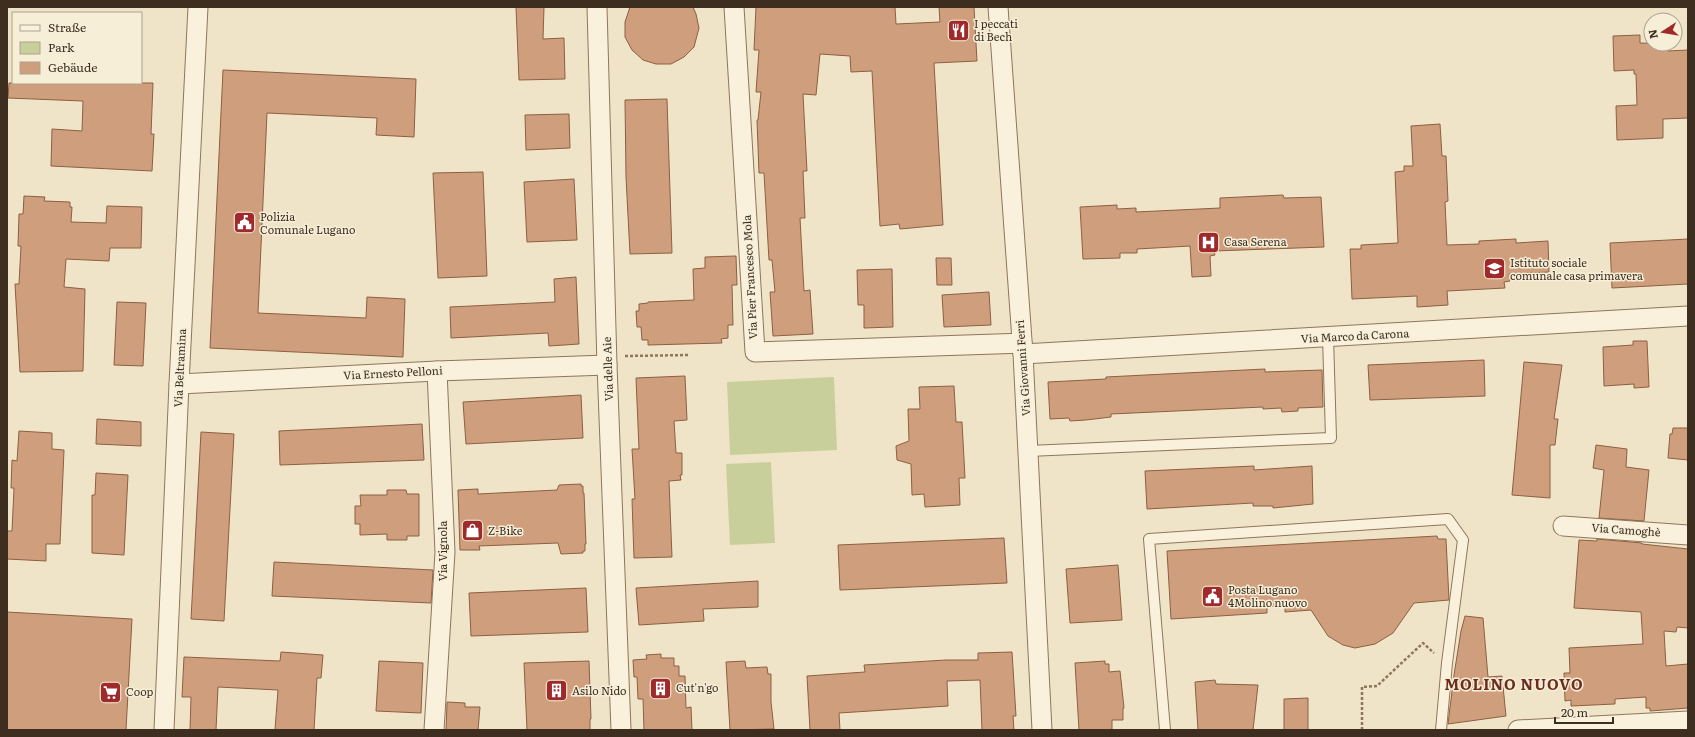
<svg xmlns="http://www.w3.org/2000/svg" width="1695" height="737" viewBox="0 0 1695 737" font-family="Literata,serif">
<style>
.green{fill:#c9cf9b}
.building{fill:#cf9f7d;stroke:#8d5f41}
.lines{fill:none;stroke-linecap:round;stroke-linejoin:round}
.lane-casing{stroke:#8d765c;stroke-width:12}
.street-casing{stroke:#8d765c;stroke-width:21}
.path{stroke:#8d765c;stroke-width:2.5;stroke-dasharray:3 2;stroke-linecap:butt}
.lane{stroke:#faf1dc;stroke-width:10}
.street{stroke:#faf1dc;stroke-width:19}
.labels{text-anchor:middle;stroke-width:3;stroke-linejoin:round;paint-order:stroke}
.poi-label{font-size:11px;fill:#3d2e20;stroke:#f7eed8;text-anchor:start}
.street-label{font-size:11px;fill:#3d2e20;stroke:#f7eed8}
.district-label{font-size:15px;font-weight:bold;letter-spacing:1px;fill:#6b2e1e;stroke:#f7eed8}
</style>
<rect width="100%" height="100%" fill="#f0e4c8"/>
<g class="green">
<polygon points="834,377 837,450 730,455 727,382"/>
<polygon points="771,462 775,543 730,545 726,464"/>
</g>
<g class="building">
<polygon points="516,7 544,7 543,39 564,38 565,79 519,80"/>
<polygon points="630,7 693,7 696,14 699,28 694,47 684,57 671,64 656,64 643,60 632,50 625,37 625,22"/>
<polygon points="756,7 895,7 896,24 940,22 939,7 974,7 977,61 934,63 943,225 900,229 899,224 880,226 872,71 851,72 850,56 820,54 816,95 803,94 807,171 803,171 805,218 800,218 804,291 810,290 813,334 773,336 770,292 775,292 772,260 769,260 764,173 759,173 757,120 758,120 761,92 756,92 759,50 754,50"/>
<polygon points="1640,35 1640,43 1668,44 1668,51 1688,50 1688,118 1663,119 1663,138 1617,140 1616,106 1637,105 1636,74 1634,74 1634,70 1614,71 1613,36"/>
<polygon points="223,70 416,79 414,137 376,135 377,118 267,113 258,313 366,318 367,297 405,299 403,357 210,348"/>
<polygon points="9,83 153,83 151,134 154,134 152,171 51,166 52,129 82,131 83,101 8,98"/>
<polygon points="667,99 672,253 630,254 626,177 625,100"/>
<polygon points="569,114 570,148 526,150 525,115"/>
<polygon points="1440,124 1442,156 1446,156 1448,201 1445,202 1447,245 1479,244 1479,241 1516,239 1516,243 1548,241 1549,272 1509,274 1510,281 1504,282 1505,288 1447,291 1448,305 1417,307 1417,296 1352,299 1350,249 1361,249 1361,245 1398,243 1395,172 1404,171 1404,166 1413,166 1411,126"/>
<polygon points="483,172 487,276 438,278 433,173"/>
<polygon points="574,179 577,240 527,242 524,182"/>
<polygon points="1283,195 1284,198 1321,197 1324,247 1214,251 1215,255 1210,256 1211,276 1192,277 1190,246 1137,249 1137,253 1120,253 1120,258 1083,259 1080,207 1117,205 1117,209 1136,208 1136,212 1220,208 1220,198"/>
<polygon points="24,196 45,197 44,201 70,202 70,207 72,207 71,222 106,223 107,206 142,207 141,248 110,248 109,261 66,259 64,287 85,289 83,371 20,372 15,284 19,284 21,246 18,246 19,214 23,214"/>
<polygon points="1688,239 1688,284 1612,288 1610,243"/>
<polygon points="736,256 737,285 732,285 733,325 728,325 728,338 721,339 722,343 648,345 648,340 642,340 641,327 637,327 636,311 639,311 639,304 648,303 648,302 694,300 693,269 705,268 705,257"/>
<polygon points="936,258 951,258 952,285 937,285"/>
<polygon points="892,269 893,327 864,328 864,305 858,305 857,270"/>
<polygon points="576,277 579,344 549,346 548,333 451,338 450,307 555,302 554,279"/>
<polygon points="989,292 991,325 944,327 942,295"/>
<polygon points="117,302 146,303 143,366 114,365"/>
<polygon points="1633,341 1647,341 1649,387 1634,388 1634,384 1604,386 1603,347 1633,345"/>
<polygon points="1484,360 1485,396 1370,400 1368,365"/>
<polygon points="1524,362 1562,365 1554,419 1558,419 1555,445 1550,445 1550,498 1512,495"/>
<polygon points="1265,369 1265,372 1322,370 1323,407 1298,408 1298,411 1282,412 1281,408 1263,409 1263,407 1111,414 1111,417 1086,420 1070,421 1069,418 1050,419 1048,382 1106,379 1106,377"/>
<polygon points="685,376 687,420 674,421 676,453 682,453 682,475 680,475 681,480 669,481 672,557 634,558 632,499 635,499 632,449 639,449 636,378"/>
<polygon points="954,386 956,422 962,422 965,478 959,478 960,505 925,507 924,494 912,495 911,464 897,460 896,446 909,441 908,409 920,409 919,387"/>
<polygon points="581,395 583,438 466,444 463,402"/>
<polygon points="97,419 141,422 141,446 96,444"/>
<polygon points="422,424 424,460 280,465 279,431"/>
<polygon points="1673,428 1688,428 1688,460 1668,458 1670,434 1672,434"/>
<polygon points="19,431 52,433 52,449 64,450 60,544 46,544 46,561 7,559 7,531 12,531 14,488 11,488 12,460 17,461"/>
<polygon points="201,432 234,434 224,621 191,619"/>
<polygon points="1596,445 1627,449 1626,467 1649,470 1644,521 1599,518 1604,470 1593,468"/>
<polygon points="1254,466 1254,470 1312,466 1313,504 1273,508 1273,506 1253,506 1253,503 1147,509 1145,471"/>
<polygon points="96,473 128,475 124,555 92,553 92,495 95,495"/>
<polygon points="581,484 581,486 583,486 583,493 584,493 586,544 585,544 585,551 583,551 583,553 561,554 558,543 479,546 480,550 460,550 458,490 478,489 478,494 557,490 559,485"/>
<polygon points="387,490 406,490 407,494 419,494 419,536 407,536 407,540 387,540 387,534 360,535 360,524 355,524 355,506 361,506 360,495 387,495"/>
<polygon points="1437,536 1438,539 1446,539 1449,600 1414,603 1393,633 1375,644 1355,648 1343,645 1328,636 1311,610 1285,612 1285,607 1267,606 1267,613 1171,619 1167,551"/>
<polygon points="1004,538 1007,583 840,590 838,545"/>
<polygon points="1597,539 1642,543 1642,544 1688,549 1688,628 1677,627 1676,632 1664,631 1666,666 1688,664 1688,708 1650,711 1650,708 1646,708 1646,697 1615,699 1615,704 1571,706 1571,700 1565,701 1564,673 1570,673 1569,648 1643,644 1641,612 1574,608 1579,540 1597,541"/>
<polygon points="274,562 433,570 431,603 272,596"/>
<polygon points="1118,565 1122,620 1070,623 1066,569"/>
<polygon points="758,581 758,607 703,609 704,621 639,625 636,588"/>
<polygon points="586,588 588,632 471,636 469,593"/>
<polygon points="7,612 132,619 126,730 7,730"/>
<polygon points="1465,616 1483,618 1488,677 1502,676 1506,716 1448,724 1454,675 1461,631"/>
<polygon points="281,652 323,655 321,678 317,678 314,730 275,730 278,690 218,687 216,730 190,730 191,697 182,697 184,657 280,661"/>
<polygon points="1012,652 1016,716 1013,716 1014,730 982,730 980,680 947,681 948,706 839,713 840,730 810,730 807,676 865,672 864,665 946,660 978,660 978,653"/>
<polygon points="661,654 661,658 674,658 674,666 679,666 679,676 685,676 686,708 691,707 692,730 644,730 643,699 638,699 637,677 634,677 633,660 647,659 646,655"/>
<polygon points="379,661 423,663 421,713 376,711"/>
<polygon points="589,661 591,719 590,719 590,730 527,730 524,663"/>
<polygon points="745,661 746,668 767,667 768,674 771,674 771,702 774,729 730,730 726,662"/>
<polygon points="1105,661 1105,664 1109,664 1109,672 1120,671 1124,708 1123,708 1123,720 1112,720 1112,729 1109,730 1079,730 1075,663"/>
<polygon points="1215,680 1216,684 1258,685 1253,730 1198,730 1195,682"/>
<polygon points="1308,698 1308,730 1284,730 1284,699"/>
<polygon points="447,702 465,703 465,707 480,707 478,730 446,730"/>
</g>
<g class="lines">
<defs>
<g id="lane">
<polyline points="1028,451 1331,438 1328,337"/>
<polyline points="1165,730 1149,539 1448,519 1463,540 1447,663 1441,730"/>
</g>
<g id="street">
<polyline points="597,7 607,365 621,730"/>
<polyline points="734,7 755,352 1022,343"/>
<polyline points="998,7 1023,354 1042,730"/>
<polyline points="1023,354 1688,316"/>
<polyline points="179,384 437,371 607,365"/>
<polyline points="1563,526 1688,535"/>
<polyline points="164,730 179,384 198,7"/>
<polyline points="434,730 445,552 437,371"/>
<polyline points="1518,730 1688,721"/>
</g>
</defs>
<use href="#lane" class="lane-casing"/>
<use href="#street" class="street-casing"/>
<g class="path">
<polyline points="625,356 690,355"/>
<polyline points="1362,730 1362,687 1377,686 1423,643 1434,653"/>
</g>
<use href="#lane" class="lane"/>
<use href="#street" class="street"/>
</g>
<defs>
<symbol id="restaurant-square" viewBox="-11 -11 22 22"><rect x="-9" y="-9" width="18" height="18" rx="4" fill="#9e2a2b" stroke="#f7eed8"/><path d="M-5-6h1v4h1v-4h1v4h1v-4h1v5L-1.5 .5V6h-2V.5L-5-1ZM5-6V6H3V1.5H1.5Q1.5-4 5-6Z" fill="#fff"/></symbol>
<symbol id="civic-square" viewBox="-11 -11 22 22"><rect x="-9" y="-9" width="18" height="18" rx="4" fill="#9e2a2b" stroke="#f7eed8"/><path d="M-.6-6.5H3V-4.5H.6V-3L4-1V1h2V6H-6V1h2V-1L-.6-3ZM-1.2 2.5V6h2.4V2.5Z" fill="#fff"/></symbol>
<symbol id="hospital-square" viewBox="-11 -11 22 22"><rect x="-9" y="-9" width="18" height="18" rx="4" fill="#9e2a2b" stroke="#f7eed8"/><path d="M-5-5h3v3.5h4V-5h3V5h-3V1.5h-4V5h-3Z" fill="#fff"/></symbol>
<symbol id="school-square" viewBox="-11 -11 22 22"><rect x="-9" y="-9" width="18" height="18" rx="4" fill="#9e2a2b" stroke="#f7eed8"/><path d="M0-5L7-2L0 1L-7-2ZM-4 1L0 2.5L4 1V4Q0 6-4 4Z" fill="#fff"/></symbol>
<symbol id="shop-square" viewBox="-11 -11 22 22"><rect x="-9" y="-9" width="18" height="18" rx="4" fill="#9e2a2b" stroke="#f7eed8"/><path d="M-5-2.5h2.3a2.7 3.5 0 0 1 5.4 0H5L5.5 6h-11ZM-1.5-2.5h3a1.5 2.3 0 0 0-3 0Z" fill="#fff"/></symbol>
<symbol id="building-square" viewBox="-11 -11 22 22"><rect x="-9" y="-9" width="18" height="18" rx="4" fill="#9e2a2b" stroke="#f7eed8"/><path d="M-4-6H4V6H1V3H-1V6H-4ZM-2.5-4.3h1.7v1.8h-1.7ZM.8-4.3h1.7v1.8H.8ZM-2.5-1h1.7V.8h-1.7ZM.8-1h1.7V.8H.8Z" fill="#fff"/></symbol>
<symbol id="supermarket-square" viewBox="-11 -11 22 22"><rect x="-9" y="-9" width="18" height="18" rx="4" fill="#9e2a2b" stroke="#f7eed8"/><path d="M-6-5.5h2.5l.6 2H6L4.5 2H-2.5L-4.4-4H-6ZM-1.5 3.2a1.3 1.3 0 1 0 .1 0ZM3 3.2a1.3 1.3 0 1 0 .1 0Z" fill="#fff"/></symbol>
</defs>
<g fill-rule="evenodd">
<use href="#restaurant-square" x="946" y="18" width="25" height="25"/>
<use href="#civic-square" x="232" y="210" width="25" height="25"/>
<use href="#hospital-square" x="1196" y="230" width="25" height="25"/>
<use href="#school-square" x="1482" y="256" width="25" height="25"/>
<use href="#shop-square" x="460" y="518" width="25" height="25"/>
<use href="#civic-square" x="1200" y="584" width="25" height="25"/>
<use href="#building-square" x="648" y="676" width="25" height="25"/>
<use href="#building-square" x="544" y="678" width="25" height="25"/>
<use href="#supermarket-square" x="98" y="680" width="25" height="25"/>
</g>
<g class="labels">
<g class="poi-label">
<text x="974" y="28">I peccati<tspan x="974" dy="13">di Bech</tspan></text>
<text x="260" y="221">Polizia<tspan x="260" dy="13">Comunale Lugano</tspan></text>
<text x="1224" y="246">Casa Serena</text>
<text x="1510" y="267">Istituto sociale<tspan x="1510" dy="13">comunale casa primavera</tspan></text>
<text x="488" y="535">Z-Bike</text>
<text x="1228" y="594">Posta Lugano<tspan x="1228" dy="13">4Molino nuovo</tspan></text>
<text x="676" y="692">Cut'n'go</text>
<text x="572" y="695">Asilo Nido</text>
<text x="126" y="696">Coop</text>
</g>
<g class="street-label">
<text transform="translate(750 277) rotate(-93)" y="4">Via Pier Francesco Mola</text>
<text transform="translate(1355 336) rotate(-3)" y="4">Via Marco da Carona</text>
<text transform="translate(180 368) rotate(-87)" y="4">Via Beltramina</text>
<text transform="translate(1023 368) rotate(-94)" y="4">Via Giovanni Ferri</text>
<text transform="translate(608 369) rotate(-92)" y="4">Via delle Aie</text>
<text transform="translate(393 373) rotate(-3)" y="4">Via Ernesto Pelloni</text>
<text transform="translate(1626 530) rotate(4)" y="4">Via Camoghè</text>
<text transform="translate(443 551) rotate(-90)" y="4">Via Vignola</text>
</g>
<g class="district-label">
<text x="1514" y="690">MOLINO NUOVO</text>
</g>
</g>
<rect width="1695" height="737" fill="none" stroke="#3d2e20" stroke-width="16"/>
<rect x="12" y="12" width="130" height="72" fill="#f7eed8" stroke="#ada18e"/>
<rect x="20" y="25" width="20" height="6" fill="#faf1dc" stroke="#ada18e"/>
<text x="48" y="32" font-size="12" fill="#3d2e20">Straße</text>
<rect x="20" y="42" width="20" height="12" fill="#c9cf9b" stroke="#ada18e"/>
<text x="48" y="52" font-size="12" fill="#3d2e20">Park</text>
<rect x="20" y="62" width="20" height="12" fill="#cf9f7d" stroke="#ada18e"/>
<text x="48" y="72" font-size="12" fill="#3d2e20">Gebäude</text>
<g transform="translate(1663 32) rotate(258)"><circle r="19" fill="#f7eed8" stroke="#ada18e"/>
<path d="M0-3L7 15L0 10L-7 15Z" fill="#9e2a2b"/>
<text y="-6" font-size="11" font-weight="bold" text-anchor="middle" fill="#3d2e20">N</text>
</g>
<path d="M1555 717v6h58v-6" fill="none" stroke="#3d2e20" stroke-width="2"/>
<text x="1561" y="717" font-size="12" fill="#3d2e20" stroke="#f7eed8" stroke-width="3" paint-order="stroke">20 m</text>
</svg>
